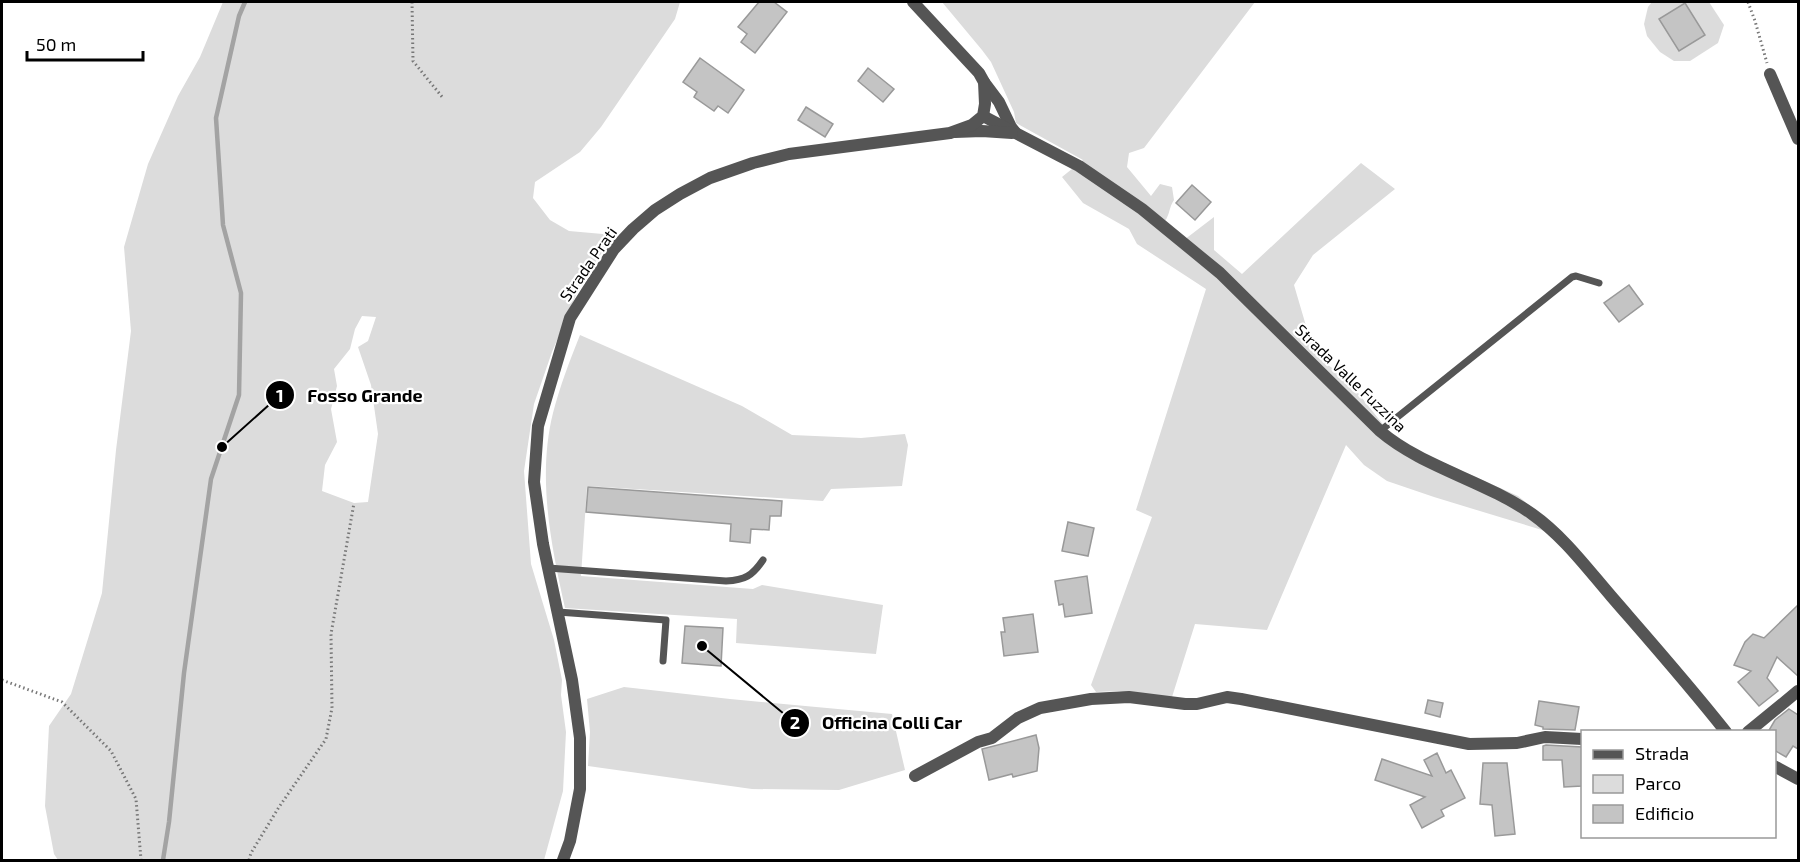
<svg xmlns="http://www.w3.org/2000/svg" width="1800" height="862" viewBox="0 0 1800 862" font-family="'Exo 2',sans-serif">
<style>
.green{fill:#dcdcdc;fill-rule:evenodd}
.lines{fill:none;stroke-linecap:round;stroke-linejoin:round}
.stream{stroke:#a3a3a3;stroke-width:4.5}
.building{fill:#c4c4c4;stroke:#999;stroke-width:1.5}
.path{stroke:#777;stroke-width:3;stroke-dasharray:1.5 3;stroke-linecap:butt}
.service{stroke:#555;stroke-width:7}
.minor{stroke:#555;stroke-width:12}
.tertiary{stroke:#555;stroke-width:12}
.labels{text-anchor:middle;stroke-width:4.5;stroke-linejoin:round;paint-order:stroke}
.street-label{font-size:16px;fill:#000;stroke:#fff}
.leader{fill:none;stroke:#000;stroke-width:2}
.callout-dot{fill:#000;stroke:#fff;stroke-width:2}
.mark-label{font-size:18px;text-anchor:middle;font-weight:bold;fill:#fff}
.callout-label{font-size:18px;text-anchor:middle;font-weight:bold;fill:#000;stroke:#fff;stroke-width:4.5;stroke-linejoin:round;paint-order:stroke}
</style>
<rect width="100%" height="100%" fill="#fff"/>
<g class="green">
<path d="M 223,2 L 680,2 L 675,19 L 601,127 L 580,152 L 535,182 L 533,198 L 550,220 L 569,231 L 614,235 L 581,283 L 552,352 L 534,404 L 524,471 L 531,564 L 554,640 L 562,680 L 561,695 L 566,732 L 563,791 L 544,860 L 58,860 L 54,854 L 45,806 L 49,726 L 71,694 L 102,593 L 116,450 L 131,331 L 124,247 L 148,164 L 178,96 L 200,57 ZM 362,316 L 376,317 L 368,341 L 358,347 L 371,385 L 378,434 L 368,502 L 354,503 L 322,491 L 325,465 L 337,442 L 331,409 L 337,386 L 334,369 L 350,349 L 355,329 Z"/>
<path d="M 942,2 L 1255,2 L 1144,148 L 1129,153 L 1127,167 L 1151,196 L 1160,184 L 1172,187 L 1174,200 C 1169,207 1170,214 1165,221 L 1184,240 L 1214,217 L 1214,250 L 1242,274 L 1361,163 L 1395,189 L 1313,255 L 1294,285 L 1309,336 L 1328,365 L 1347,379 L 1389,432 L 1409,447 L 1518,496 L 1546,519 L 1560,544 L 1542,530 L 1434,497 L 1387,481 L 1364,465 L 1346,445 L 1267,630 L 1195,624 L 1172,697 L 1118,691 L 1096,692 L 1091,685 L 1152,517 L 1136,510 L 1206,289 L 1137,244 L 1129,229 L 1083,203 L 1062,177 L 1083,160 L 1016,123 L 1014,112 L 991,62 L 982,50 Z"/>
<polygon points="1652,2 1709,2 1724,25 1718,43 1690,61 1674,61 1660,52 1647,36 1644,24 1648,7"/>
<path d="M 580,335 L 742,406 L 792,435 L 861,438 L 905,434 L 908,445 L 902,486 L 831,489 L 823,501 L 587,486 L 581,576 L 753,589 L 762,585 L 883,605 L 876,654 L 736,643 L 737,619 L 565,608 C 551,545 537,477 553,413 C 560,386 570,360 580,335 Z"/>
<polygon points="624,687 730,699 892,714 905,770 839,790 752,789 588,766 590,732 587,699"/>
</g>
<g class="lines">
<polyline class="stream" points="163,860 169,822 184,673 211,479 239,395 241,293 223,225 216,118 239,16 245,2"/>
</g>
<g class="building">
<polygon points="759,2 774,2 787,12 755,53 741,42 747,34 738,27"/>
<polygon points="1685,3 1705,35 1679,51 1659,19"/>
<polygon points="700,58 744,90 728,113 718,106 714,111 694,97 697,92 683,82"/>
<polygon points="868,68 894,89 883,102 858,81"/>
<polygon points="806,107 833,124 825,137 798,120"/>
<polygon points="1192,185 1211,202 1195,220 1176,203"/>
<polygon points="1629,285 1643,304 1619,322 1604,303"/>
<polygon points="588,487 782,501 781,516 770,516 769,530 751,529 750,543 730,541 731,524 586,512"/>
<polygon points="1068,522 1094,528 1088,556 1062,551"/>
<polygon points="1087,576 1092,613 1065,617 1063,604 1059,605 1055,581"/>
<polygon points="1798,605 1798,676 1777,657 1767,678 1778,691 1759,706 1738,682 1751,671 1734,665 1745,642 1753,634 1764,638"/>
<polygon points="1033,614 1038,652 1004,656 1001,632 1005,632 1003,618"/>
<polygon points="685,626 723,628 721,666 682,663"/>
<polygon points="1428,700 1443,703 1440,717 1425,713"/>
<polygon points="1539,701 1579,707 1575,730 1543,729 1543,727 1535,725"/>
<polygon points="1789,709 1798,715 1798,749 1793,746 1786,757 1774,750 1774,732 1768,732 1775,720"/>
<polygon points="1036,735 1039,748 1037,771 1013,777 1012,774 989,780 982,749"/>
<polygon points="1546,745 1582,747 1582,786 1564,787 1562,760 1543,760 1543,746"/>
<polygon points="1437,753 1446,773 1451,770 1465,798 1441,810 1444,816 1422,828 1410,805 1425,797 1375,780 1382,759 1432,776 1424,760"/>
<polygon points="1483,763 1507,763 1515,834 1495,836 1492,805 1480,804"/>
</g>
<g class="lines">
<g class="path">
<polyline points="412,2 413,61 443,98"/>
<polyline points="1748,2 1755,21 1767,63"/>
<polyline points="2,680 62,702 111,751 136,799 141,860"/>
<polyline points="249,860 251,853 279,807 326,739 332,708 331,634 354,503"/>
</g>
<g class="service">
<polyline points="1380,431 1572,277 1576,276 1599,283"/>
<path d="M 548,568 L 726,581 C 745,580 752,576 763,560"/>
<polyline points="558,612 666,620 663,661"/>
</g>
<g class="minor">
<polyline points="1770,74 1798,139"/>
<polyline points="984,82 999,102 1011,127 1015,132"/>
<path d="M 983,116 L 1079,166 L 1142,209 L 1220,273 L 1380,431 C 1422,467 1485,481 1532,514 C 1563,536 1586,567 1611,596 C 1650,641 1689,685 1726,732"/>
<polyline points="955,132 982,131 1012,133"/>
<polyline points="1748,732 1798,691"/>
<polyline points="1774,766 1798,779"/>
<polyline points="915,776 978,742 992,738 1018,718 1040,708 1091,699 1129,697 1185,704 1197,704 1227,697 1241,699 1469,744 1517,743 1545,737 1582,739"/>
</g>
<polyline class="tertiary" points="563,860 570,841 580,789 580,738 572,680 543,544 534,482 538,426 570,318 614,249 633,229 655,210 680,194 710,178 753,163 789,154 950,133 972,125 983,116 985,104 984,82 979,73 913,2"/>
</g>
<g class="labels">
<g class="street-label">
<text transform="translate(588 264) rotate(-55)" y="6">Strada Prati</text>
<text transform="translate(1351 378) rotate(44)" y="6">Strada Valle Fuzzina</text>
</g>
</g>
<path class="leader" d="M222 447L280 395M702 646L795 723"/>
<g class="callout-dot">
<circle cx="222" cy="447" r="6"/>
<circle cx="702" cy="646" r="6"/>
<circle cx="280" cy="395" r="15"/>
<circle cx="795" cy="723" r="15"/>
</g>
<g class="mark-label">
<text x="280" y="402">1</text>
<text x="795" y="729">2</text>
</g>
<g class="callout-label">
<text x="365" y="402">Fosso Grande</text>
<text x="892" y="729">Officina Colli Car</text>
</g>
<rect width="1800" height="862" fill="none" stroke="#000000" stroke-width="6"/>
<rect x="1581" y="730" width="195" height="108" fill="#ffffff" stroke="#999999" stroke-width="1.5"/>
<rect x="1593" y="750" width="30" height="9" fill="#555555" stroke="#999999" stroke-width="1.5"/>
<text x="1635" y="760" font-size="18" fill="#000000">Strada</text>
<rect x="1593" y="775" width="30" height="18" fill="#dcdcdc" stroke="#999999" stroke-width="1.5"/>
<text x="1635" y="790" font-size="18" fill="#000000">Parco</text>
<rect x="1593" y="805" width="30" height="18" fill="#c4c4c4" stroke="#999999" stroke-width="1.5"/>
<text x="1635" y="820" font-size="18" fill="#000000">Edificio</text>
<path d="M27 51v9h116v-9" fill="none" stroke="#000000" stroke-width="3"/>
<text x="36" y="51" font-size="18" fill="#000000" stroke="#ffffff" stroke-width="4.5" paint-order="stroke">50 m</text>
</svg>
